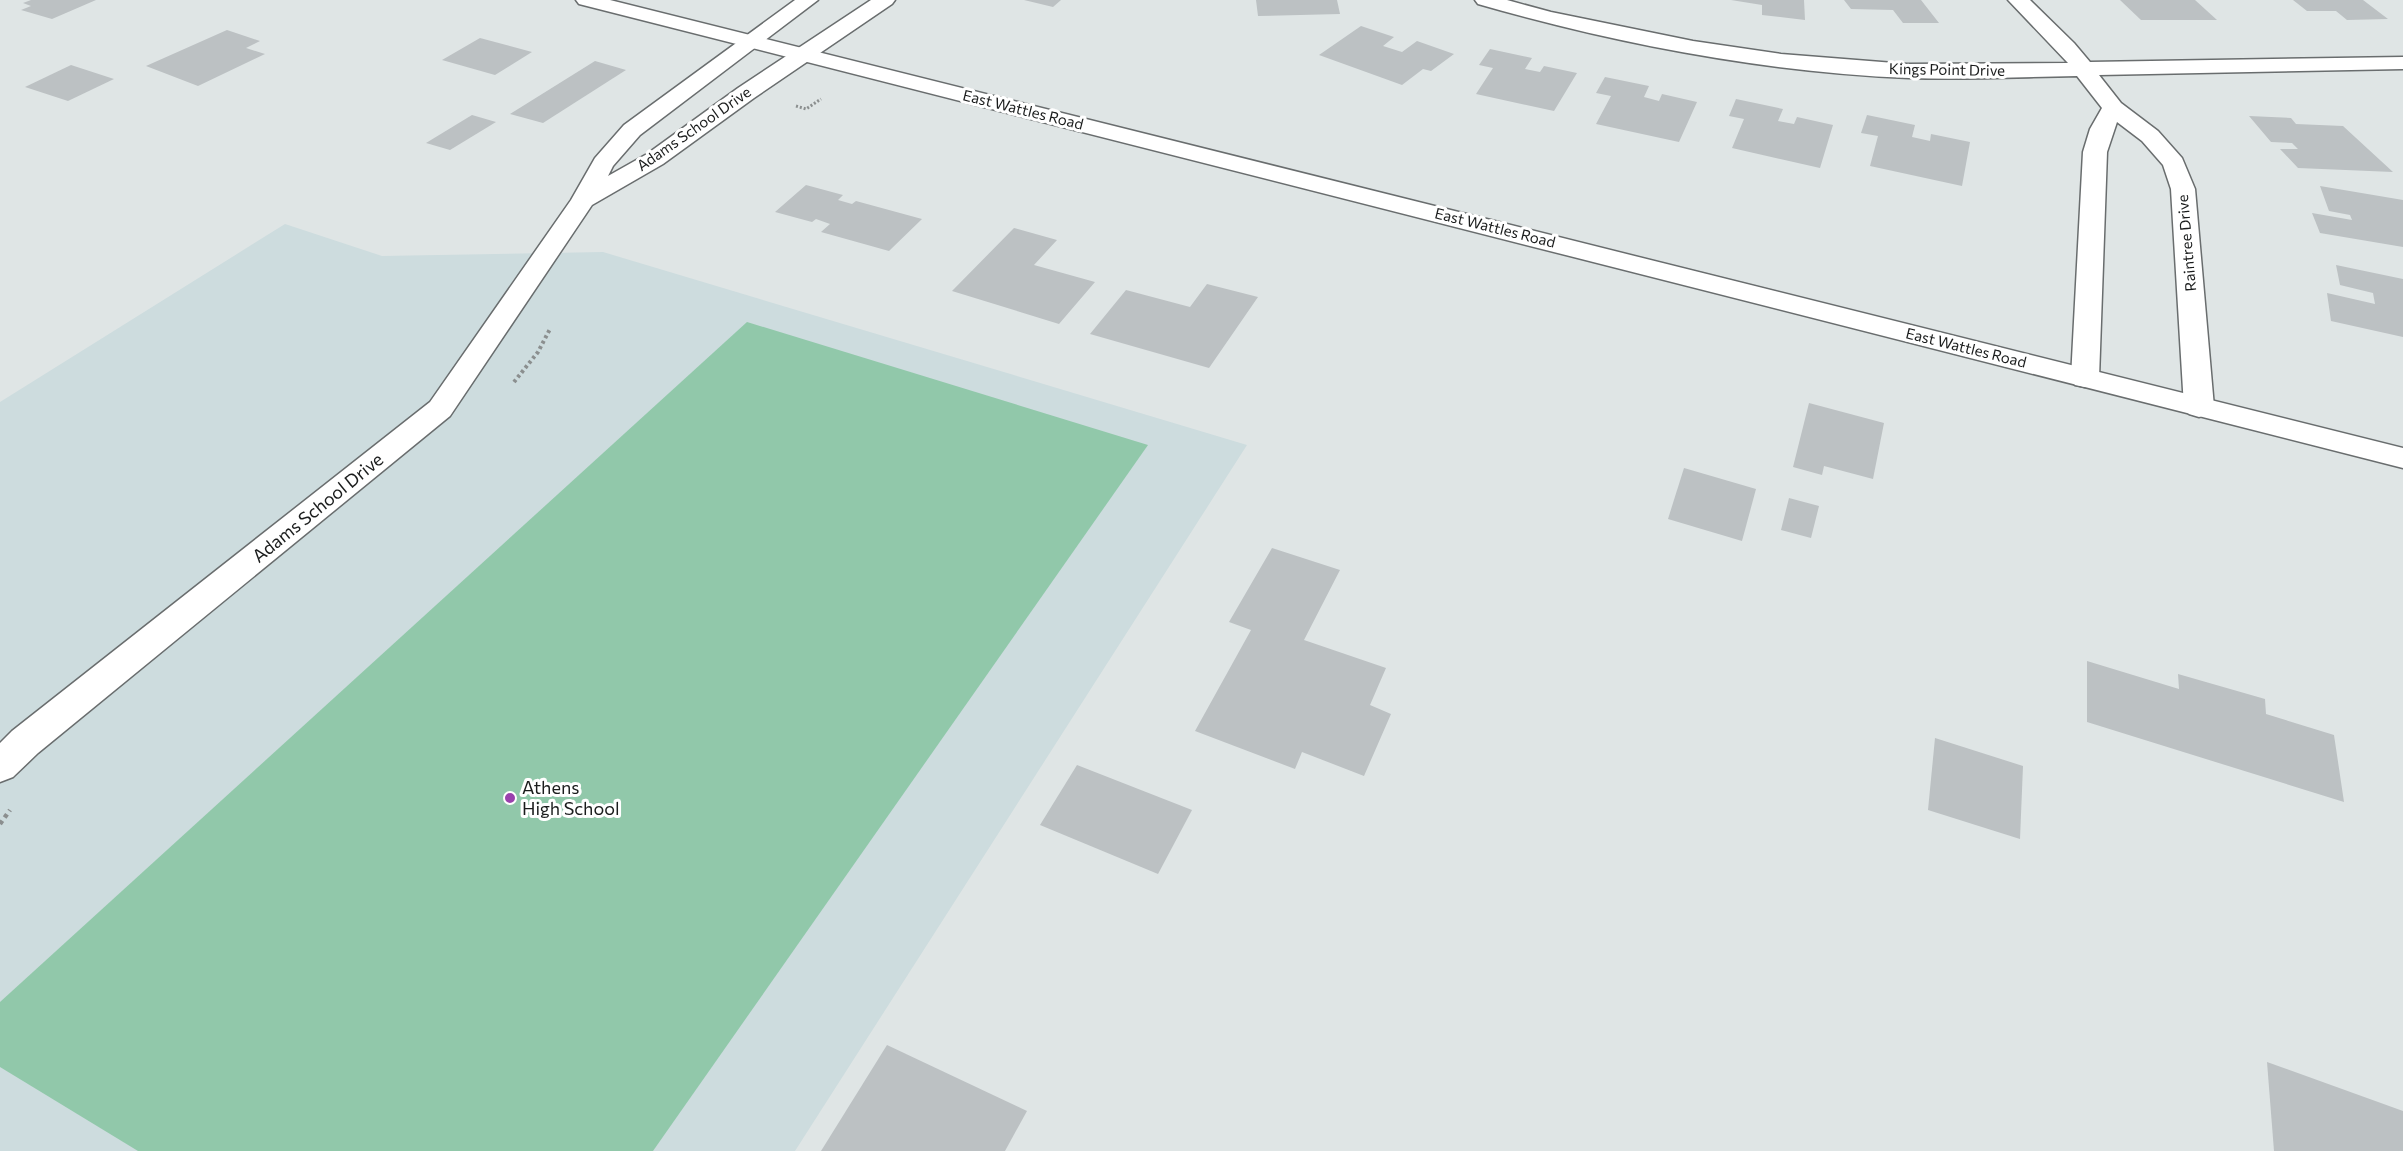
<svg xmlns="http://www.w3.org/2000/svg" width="2403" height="1151" viewBox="0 0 2403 1151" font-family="Commissioner,sans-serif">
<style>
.built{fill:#cddcde}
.green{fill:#91c8aa}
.building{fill:#bcc1c3}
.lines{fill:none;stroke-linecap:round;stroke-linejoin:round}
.minor-casing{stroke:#696d6e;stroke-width:3}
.secondary-casing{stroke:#696d6e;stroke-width:3}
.path-far2{stroke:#8b8f8f;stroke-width:3;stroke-dasharray:2 2;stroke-linecap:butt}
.path-far1{stroke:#8b8f8f;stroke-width:4;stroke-dasharray:3 3;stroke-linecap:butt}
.path{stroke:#8b8f8f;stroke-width:4.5;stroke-dasharray:4 4;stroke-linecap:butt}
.minor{fill:#fff;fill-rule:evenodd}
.secondary{fill:#fff;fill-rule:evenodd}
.poi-dot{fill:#9a41ad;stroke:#fff;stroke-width:2}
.labels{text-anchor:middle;stroke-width:6;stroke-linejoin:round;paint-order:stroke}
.far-street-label{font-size:15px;fill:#1a1c1c;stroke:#fff}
.street-label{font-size:18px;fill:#1a1c1c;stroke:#fff}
.poi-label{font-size:18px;fill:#1a1c1c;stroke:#fff;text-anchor:start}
</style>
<rect width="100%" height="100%" fill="#dfe5e5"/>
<polygon class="built" points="285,224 382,256 603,252 1247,445 795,1151 0,1151 0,402"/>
<polygon class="green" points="747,322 1148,445 653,1151 138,1151 0,1067 0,1002"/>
<g class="building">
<polygon points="31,0 96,0 52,19 21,10 31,6 23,3"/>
<polygon points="1024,0 1061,0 1053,7"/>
<polygon points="1256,0 1337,0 1340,14 1258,16"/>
<polygon points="1731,0 1804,0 1805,20 1762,15 1762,5"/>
<polygon points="1844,0 1921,0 1939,23 1903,23 1893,10 1851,9"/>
<polygon points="2120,0 2195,0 2217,20 2141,20"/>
<polygon points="2293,0 2363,0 2388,19 2347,20 2336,11 2307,11"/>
<polygon points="1361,26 1394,37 1383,46 1402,52 1417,41 1454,54 1431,71 1423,69 1402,85 1319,55"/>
<polygon points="227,30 260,41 246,48 265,54 198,86 146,66"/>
<polygon points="480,38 532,52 495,75 442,60"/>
<polygon points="1490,49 1532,58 1525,69 1540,72 1544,66 1577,73 1554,111 1476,94 1493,68 1479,65"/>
<polygon points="595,61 626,70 543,123 510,114"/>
<polygon points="71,65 114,79 68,101 25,87"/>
<polygon points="1605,77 1649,86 1644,97 1659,101 1662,94 1697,102 1679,142 1596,124 1611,96 1596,93"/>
<polygon points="1736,99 1783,109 1778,121 1794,124 1797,117 1833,125 1820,168 1732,148 1744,119 1729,116"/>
<polygon points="472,115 496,122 450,150 426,143"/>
<polygon points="1867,115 1915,125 1912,137 1930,141 1931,134 1970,142 1962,186 1870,166 1878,136 1861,133"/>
<polygon points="2249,116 2291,118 2296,124 2343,126 2393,172 2298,168 2280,149 2298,149 2292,143 2271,142"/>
<polygon points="806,185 843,195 838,200 852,204 856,201 922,219 889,251 821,232 830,224 816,219 812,222 775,212"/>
<polygon points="2320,186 2403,200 2403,247 2320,233 2312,213 2352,220 2350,215 2329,211"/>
<polygon points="1014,228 1057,240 1034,265 1095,282 1059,324 952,291"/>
<polygon points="2336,265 2403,279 2403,337 2331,321 2327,293 2375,304 2373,293 2340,285"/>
<polygon points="1207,284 1258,297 1209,368 1090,334 1126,290 1190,307"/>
<polygon points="1809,403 1884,423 1873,479 1824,466 1822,475 1793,467"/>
<polygon points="1684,468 1756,489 1742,541 1668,519"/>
<polygon points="1789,498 1819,506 1811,538 1781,530"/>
<polygon points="1272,548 1340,570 1304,640 1386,668 1370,705 1391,714 1364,776 1302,752 1295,769 1195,731 1251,630 1229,622"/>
<polygon points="2087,661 2179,689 2178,674 2265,699 2266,714 2334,735 2344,802 2087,722"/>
<polygon points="1935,738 2023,766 2020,839 1928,810"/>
<polygon points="1077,765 1192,810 1158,874 1040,825"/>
<polygon points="887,1045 1027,1111 1005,1151 821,1151"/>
<polygon points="2267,1062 2403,1111 2403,1151 2274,1151"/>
</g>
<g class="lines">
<defs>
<g id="minor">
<polygon points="795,0 818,0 640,135 613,166 608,176 647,154 738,88 871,0 895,0 892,4 754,98 663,164 592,205 450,416 38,753 13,777 0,782 0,743 12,731 430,402 571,200 595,158 624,125"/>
<path d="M 1475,0 L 1507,0 L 1551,12 L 1693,41 L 1781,54 L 1907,64 L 2068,63 L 2008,0 L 2030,0 L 2074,43 L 2090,62 L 2403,57 L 2403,69 L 2099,75 L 2121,103 L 2158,131 L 2182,158 L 2195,189 L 2214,407 L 2209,414 L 2199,417 L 2189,414 L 2184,407 L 2171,189 L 2163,165 L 2142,141 L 2117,122 L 2107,152 L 2099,378 L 2095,385 L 2085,387 L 2075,385 L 2071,378 L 2083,152 L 2090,129 L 2102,108 L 2077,76 C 2021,77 1965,80 1909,78 C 1764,72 1617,44 1478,4 Z"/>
</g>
<polygon id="secondary" points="576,0 610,0 2403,448 2403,468 579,4"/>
</defs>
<use href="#minor" class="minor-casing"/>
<use href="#secondary" class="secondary-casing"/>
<polyline class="path-far2" points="796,106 806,109 821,99"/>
<polyline class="path-far1" points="514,382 538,352 550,329"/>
<polyline class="path" points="0,824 10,810"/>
<use href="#minor" class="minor"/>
<use href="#secondary" class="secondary"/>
</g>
<circle class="poi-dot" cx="510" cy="798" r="6"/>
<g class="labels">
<g class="far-street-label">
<text transform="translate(1947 70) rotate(1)" y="5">Kings Point Drive</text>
<text transform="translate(1023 110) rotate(14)" y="5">East Wattles Road</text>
<text transform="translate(694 129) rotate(-35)" y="5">Adams School Drive</text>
<text transform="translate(1495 228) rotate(14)" y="5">East Wattles Road</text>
<text transform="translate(2187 243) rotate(-95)" y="5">Raintree Drive</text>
<text transform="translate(1966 348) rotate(14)" y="5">East Wattles Road</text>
</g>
<g class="street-label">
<text transform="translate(318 508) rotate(-39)" y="6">Adams School Drive</text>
</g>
<g class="poi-label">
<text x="522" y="794">Athens<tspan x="522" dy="21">High School</tspan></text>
</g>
</g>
</svg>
